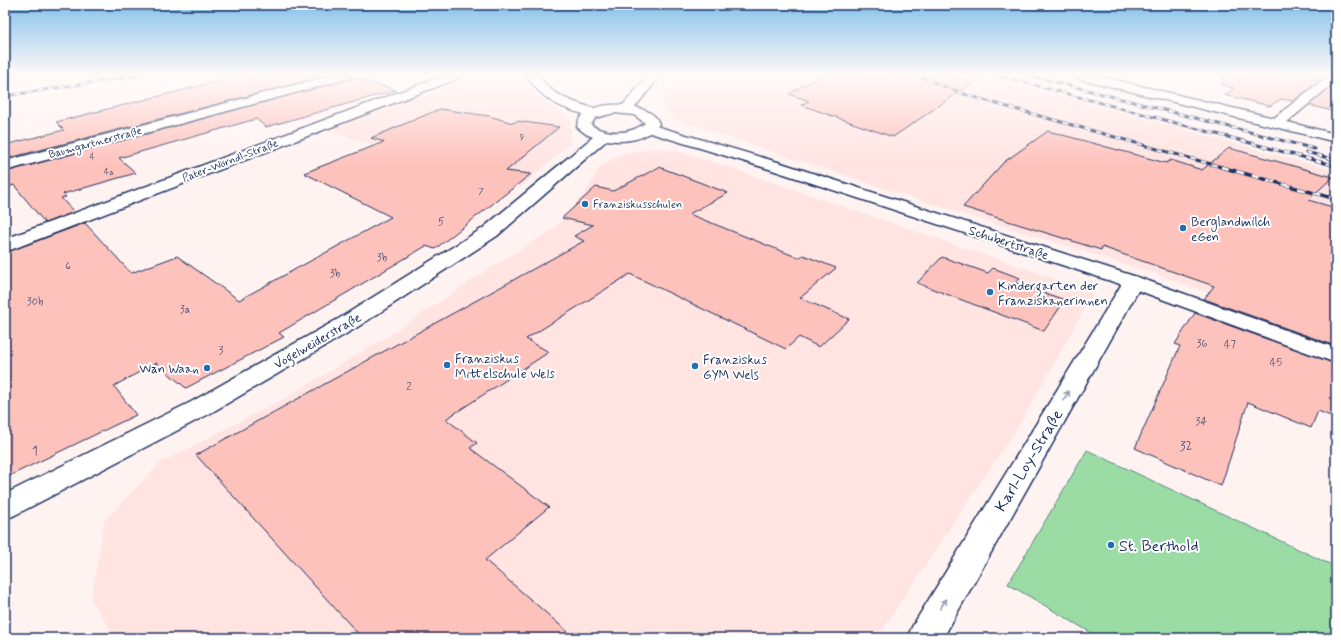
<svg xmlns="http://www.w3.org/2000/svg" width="1341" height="643" viewBox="0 0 1341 643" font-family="Mynerve,sans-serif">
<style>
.built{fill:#ffe4e2}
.green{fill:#9bdca5;stroke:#5b8682}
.building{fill:#fec2bd;stroke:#1b2f5e}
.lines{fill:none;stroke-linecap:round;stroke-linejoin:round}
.minor-casing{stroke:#1b2f5e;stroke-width:3}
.tertiary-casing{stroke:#1b2f5e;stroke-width:3}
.secondary-casing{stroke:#1b2f5e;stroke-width:3}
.minor{fill:#fff;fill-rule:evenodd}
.tertiary{fill:#fff;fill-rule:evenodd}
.secondary{fill:#fff;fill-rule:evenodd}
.rail-far1-casing{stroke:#1b2f5e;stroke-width:3}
.rail-casing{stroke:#1b2f5e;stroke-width:3.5}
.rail-far1{stroke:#fff;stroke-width:2;stroke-dasharray:5.5;stroke-linecap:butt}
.rail{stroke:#fff;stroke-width:2.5;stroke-dasharray:8;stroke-linecap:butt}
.oneway{stroke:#8d97ae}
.poi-dot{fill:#1f6fb2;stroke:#fff;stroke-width:1.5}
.labels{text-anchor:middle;stroke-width:4;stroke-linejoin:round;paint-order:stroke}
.far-number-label{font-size:9px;fill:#545476}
.far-street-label{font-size:11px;fill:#1b2f5e;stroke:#fff}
.far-poi-label{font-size:11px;fill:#1b2f5e;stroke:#fff;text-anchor:start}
.number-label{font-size:11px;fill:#545476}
.poi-label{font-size:13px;fill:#1b2f5e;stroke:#fff;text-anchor:start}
.street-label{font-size:13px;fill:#1b2f5e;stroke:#fff}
.near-number-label{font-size:13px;fill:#545476}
.near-street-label{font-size:16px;fill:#1b2f5e;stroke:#fff}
.near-poi-label{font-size:16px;fill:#1b2f5e;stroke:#fff;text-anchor:start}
</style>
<rect width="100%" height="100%" fill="#fff3f2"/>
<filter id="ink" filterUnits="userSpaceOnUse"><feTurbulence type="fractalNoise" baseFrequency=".025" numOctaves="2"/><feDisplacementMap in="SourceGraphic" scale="8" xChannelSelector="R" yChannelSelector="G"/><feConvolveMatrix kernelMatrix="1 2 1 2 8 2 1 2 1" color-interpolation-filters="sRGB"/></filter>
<g filter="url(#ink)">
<g class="built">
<polygon points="465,75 518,75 538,97 571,118 570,143 521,187 417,144 397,152 321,129"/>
<polygon points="679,75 986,75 1336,171 1336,338 1159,275 907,196 675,119 660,103"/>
<polygon points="657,148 673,150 710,161 1094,292 1021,422 877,638 116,638 91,600 104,521 160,463 287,397 388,336 490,268 551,231 584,194 602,165 624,153"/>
</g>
<polygon class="green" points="1087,450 1336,567 1336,638 1100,638 1008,584"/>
<g class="building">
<polygon points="243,75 259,75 266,78 281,75 329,75 5,159 5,145 64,130 56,122"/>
<polygon points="821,75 984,75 893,137 801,105 809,101 789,94"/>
<polygon points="1223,75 1319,75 1312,79 1319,81 1293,101 1281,99 1270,106 1225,95 1234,88 1222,85"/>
<polygon points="352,77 396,90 266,127 256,119 119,158 136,173 63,194 66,197 61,198 74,212 45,223 14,185 5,188 5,172 350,79"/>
<polygon points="1335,84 1336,112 1309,105"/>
<polygon points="440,109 489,116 513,123 517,121 559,127 506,171 531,174 435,249 426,246 279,333 284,337 186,388 156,363 114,386 136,415 5,478 5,253 85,223 131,273 177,256 239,300 391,217 304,173 384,142 371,138"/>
<polygon points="1048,131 1166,163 1171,160 1202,170 1229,148 1333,177 1308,200 1336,208 1336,346 1204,299 1214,286 1102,247 1101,250 963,207 1004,162"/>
<polygon points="659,167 728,193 689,214 799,258 803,255 836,268 800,298 849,319 819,347 799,337 786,349 630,274 526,339 549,352 446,419 477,443 470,448 549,507 485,560 575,638 362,638 196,455 584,241 574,236 593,225 562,218 596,187 613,191"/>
<polygon points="942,257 988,273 993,268 1020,278 1016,283 1065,300 1044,331 917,283"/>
<polygon points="1195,313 1336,364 1336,418 1318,411 1311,428 1248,402 1221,486 1135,448 1180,346 1175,344"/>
</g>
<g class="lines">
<defs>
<g id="minor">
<polygon points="333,75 352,75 350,78 5,171 5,161"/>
<polygon points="445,75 461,75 459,78 5,252 5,239"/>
<path d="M 526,75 L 538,75 C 552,97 576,103 600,110 L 602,113 L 600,116 L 595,117 C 565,110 543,102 526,75 Z"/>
<polygon points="1074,75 1094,75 1274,118 1329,75 1336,75 1336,81 1287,122 1336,134 1336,142 1076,78"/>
<polygon points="1133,276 1140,278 1143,282 943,638 907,638 912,627 1123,282 1126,278"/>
</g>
<polygon id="tertiary" points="649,124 781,163 1140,278 1336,348 1336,363 1126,286 769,169 644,131 642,128 644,125"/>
<path id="secondary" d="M 649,75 L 661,75 L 635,107 C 645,110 656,113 659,124 C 648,140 624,143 607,140 L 497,236 L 356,328 L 209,414 L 15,515 L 5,519 L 5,494 L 191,402 L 340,318 L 483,228 L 593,137 L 586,134 L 577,127 C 579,107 606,104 623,105 ZM 614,113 L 634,115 L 645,123 C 630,135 607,135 591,125 L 595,118 Z"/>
</defs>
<use href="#minor" class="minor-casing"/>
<use href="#tertiary" class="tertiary-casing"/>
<use href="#secondary" class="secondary-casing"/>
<use href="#minor" class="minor"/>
<use href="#tertiary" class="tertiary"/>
<use href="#secondary" class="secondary"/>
<defs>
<g id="rail-far1">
<polyline points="917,75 961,93 997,104 1225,168"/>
<polyline points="997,75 1336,166"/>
<polyline points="1029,75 1315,149"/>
<polyline points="5,96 140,75"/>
<polyline points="1306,152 1336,160"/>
</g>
<polyline id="rail" points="1221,167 1336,199"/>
</defs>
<use href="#rail-far1" class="rail-far1-casing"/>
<use href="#rail" class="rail-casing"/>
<use href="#rail-far1" class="rail-far1"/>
<use href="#rail" class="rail"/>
</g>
<defs><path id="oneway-shaft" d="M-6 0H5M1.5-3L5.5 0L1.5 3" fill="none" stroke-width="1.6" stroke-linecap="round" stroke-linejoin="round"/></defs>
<g class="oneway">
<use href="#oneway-shaft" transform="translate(1066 396) rotate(-59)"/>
<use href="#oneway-shaft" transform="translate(943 604) rotate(-59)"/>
</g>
</g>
<linearGradient id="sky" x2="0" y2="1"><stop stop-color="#83c0ea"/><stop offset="0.45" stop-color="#fffaf9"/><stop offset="1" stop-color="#fffaf9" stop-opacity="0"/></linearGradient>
<rect width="1341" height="165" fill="url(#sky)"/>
<g class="poi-dot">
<circle cx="585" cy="204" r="4"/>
<circle cx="1183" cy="228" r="4"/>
<circle cx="990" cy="292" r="4"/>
<circle cx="447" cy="365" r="4"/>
<circle cx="695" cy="366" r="4"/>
<circle cx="207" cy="368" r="4"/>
<circle cx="1111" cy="545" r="4"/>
</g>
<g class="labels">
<g class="far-number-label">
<text x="522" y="140">9</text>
<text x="92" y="160">4</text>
<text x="109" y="175">4a</text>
<text x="481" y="194">7</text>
</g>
<g class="far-street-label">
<text transform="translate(95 142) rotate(-15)" y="4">Baumgartnerstraße</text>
<text transform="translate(230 160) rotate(-21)" y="4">Pater-Wörndl-Straße</text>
</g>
<g class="far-poi-label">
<text x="593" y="208">Franziskusschulen</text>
</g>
<g class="number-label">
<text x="441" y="225">5</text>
<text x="382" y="261">3b</text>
<text x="68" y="269">6</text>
<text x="335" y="277">3b</text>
<text x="35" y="305">30b</text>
<text x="185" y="313">3a</text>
<text x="1202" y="347">36</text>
<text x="1230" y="348">47</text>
<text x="221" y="354">3</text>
<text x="1276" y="366">45</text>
<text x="409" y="390">2</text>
<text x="1201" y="425">34</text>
</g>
<g class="poi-label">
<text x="1191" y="226">Berglandmilch<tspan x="1191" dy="15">eGen</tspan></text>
<text x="998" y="290">Kindergarten der<tspan x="998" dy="15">Franziskanerinnen</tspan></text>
<text x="455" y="363">Franziskus<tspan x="455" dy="15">Mittelschule Wels</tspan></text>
<text x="703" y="364">Franziskus<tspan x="703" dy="15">GYM Wels</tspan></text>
<text x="199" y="373" text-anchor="end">Wan Waan</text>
</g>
<g class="street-label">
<text transform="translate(1009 242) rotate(18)" y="5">Schubertstraße</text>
<text transform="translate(317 340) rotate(-30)" y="5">Vogelweiderstraße</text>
</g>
<g class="near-number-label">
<text x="1186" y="450">32</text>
<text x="35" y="455">1</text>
</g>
<g class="near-street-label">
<text transform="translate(1028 460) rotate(-59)" y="6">Karl-Loy-Straße</text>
</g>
<g class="near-poi-label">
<text x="1119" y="551">St. Berthold</text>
</g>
</g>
<rect width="1341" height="643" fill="none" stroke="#fff" stroke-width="20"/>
<rect x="10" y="10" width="1321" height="623" fill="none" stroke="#1b2f5e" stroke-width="1.5" filter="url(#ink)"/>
</svg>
